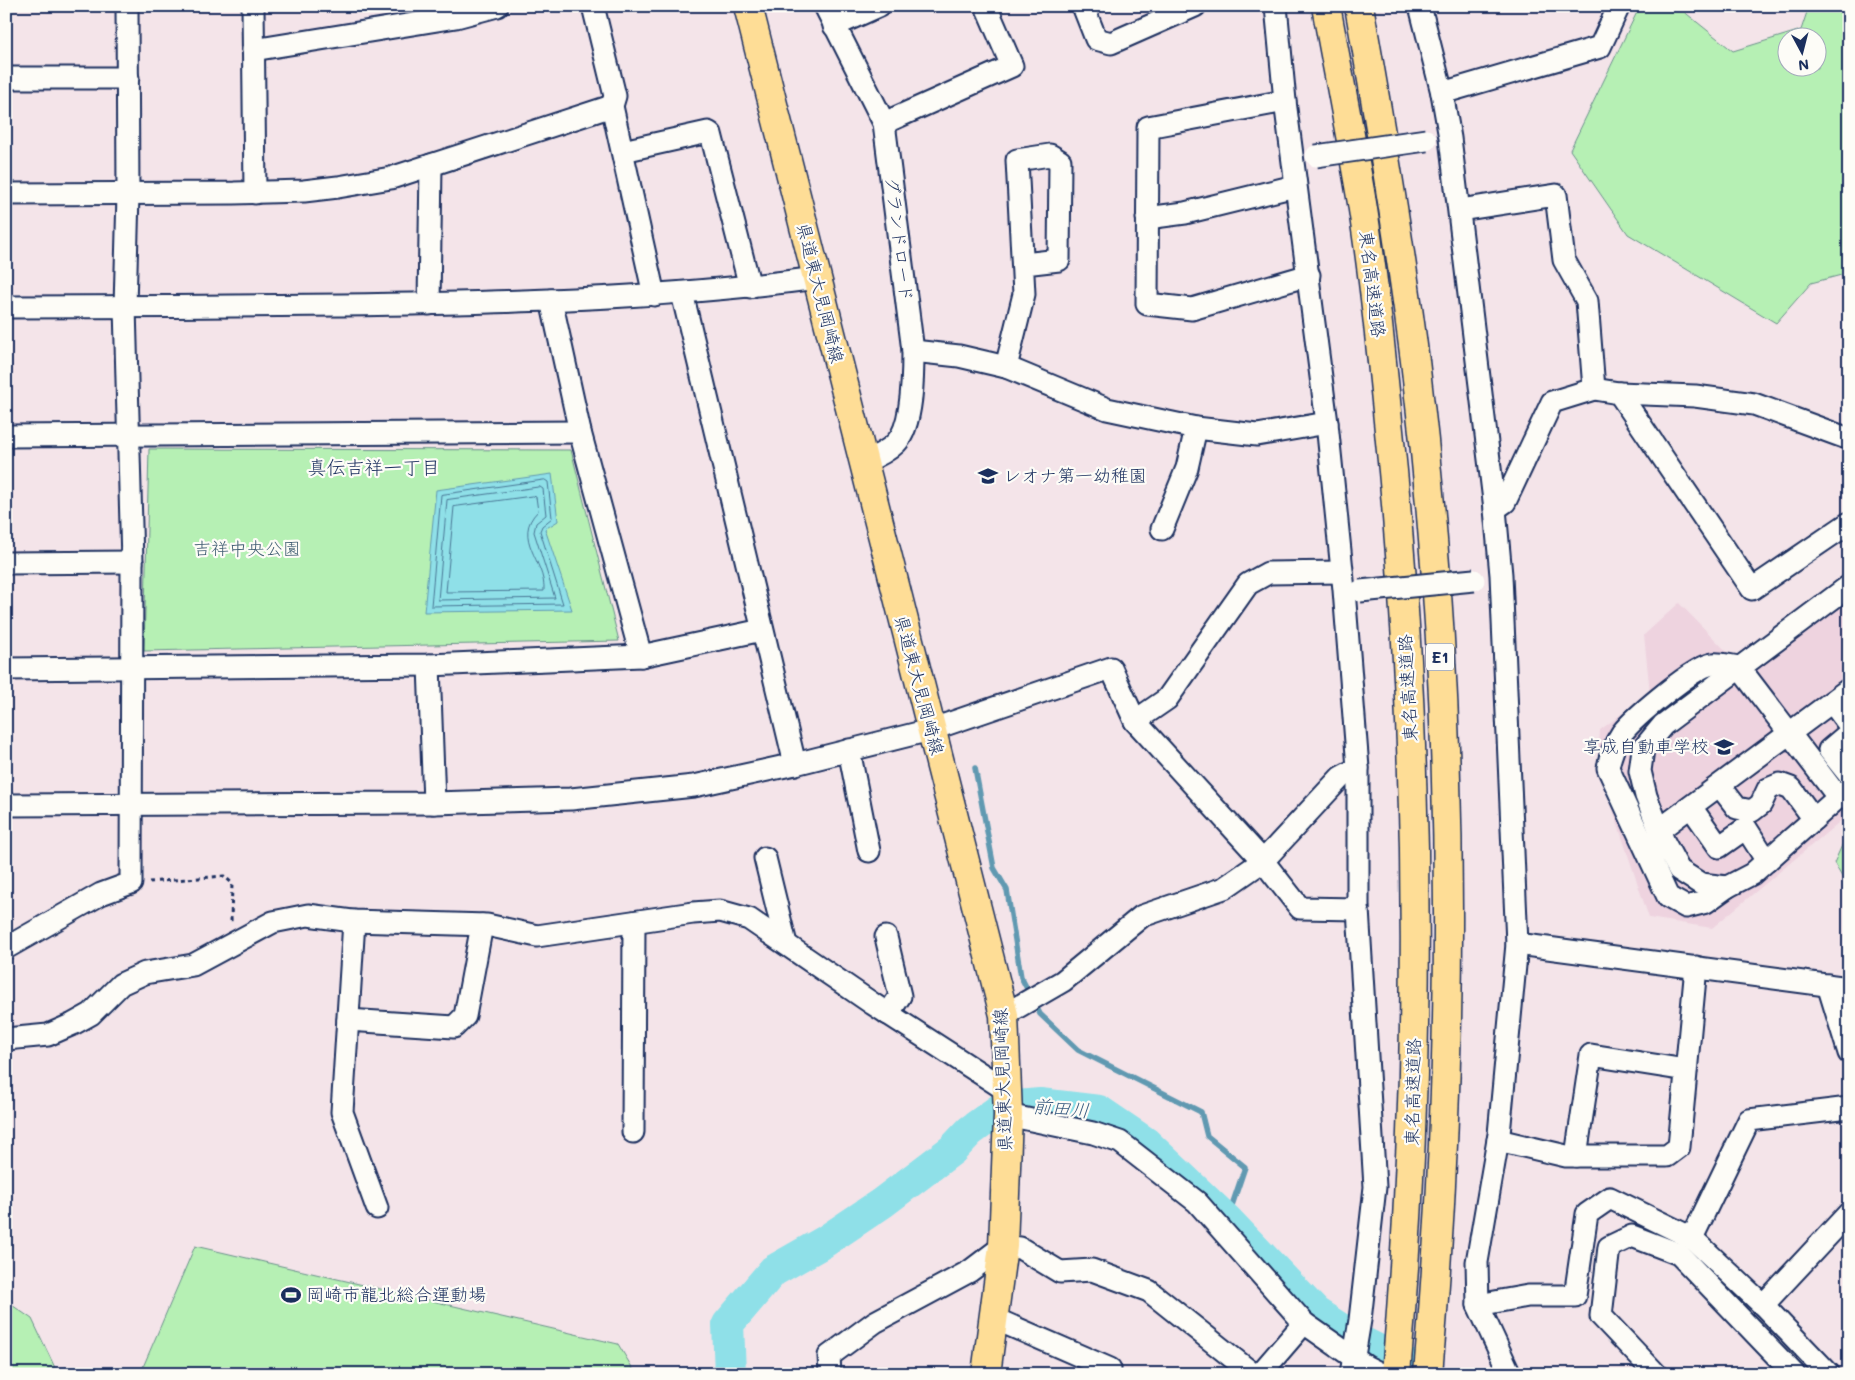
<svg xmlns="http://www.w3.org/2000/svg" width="1855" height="1380" viewBox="0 0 1855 1380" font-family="Mali,'Klee One',sans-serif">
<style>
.built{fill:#eed3df}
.green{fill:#b6f0b4;stroke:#689089;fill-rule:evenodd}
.water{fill:#8fe0e8;stroke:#6199b1}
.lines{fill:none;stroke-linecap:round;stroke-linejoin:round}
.shore{stroke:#497695;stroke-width:1}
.stream{stroke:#6199b1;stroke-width:5.5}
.river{stroke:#8fe0e8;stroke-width:32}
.minor-casing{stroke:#1b2f5e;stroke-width:25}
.major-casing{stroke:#1b2f5e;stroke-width:31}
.highway-casing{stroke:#1b2f5e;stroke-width:31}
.path{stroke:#1b2f5e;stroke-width:3;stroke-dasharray:4 4;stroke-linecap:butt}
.minor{stroke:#fdfcf7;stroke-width:21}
.major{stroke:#fedd96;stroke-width:28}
.highway{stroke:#fedd96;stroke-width:28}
.minor-bridge-casing{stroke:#1b2f5e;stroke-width:25;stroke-linecap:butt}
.minor-bridge{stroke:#fdfcf7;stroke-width:21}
.labels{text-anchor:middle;stroke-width:4.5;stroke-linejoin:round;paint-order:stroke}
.shield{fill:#fdfcf7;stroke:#5f6c8c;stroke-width:1}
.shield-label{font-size:16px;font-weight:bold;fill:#1b2f5e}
.street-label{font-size:18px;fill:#1b2f5e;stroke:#fdfcf7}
.poi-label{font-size:18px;fill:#1b2f5e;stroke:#fdfcf7;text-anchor:start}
.park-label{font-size:18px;fill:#425f74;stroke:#fdfcf7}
.neighbourhood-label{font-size:19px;fill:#1b2f5e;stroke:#fdfcf7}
.water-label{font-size:19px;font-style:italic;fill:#385b80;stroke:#fdfcf7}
</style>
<rect width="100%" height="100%" fill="#f4e4e9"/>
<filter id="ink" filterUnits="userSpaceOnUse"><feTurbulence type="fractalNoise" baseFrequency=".02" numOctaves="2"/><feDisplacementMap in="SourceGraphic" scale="10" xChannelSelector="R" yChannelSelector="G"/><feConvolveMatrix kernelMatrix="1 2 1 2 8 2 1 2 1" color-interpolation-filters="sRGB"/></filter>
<g filter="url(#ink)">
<polygon class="built" points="1849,582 1849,814 1712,928 1649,918 1598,765 1600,730 1650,693 1644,635 1679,603 1736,661"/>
<g class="green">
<path d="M 1640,6 L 1677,6 L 1733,51 L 1801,30 L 1809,6 L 1849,6 L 1849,273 L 1811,283 L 1776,323 L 1628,234 L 1570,150 ZM 1788,38 L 1818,38 L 1818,68 L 1788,68 Z"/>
<polygon points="149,449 571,450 619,641 144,651"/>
<polygon points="1849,830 1849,889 1834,863"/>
<polygon points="195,1246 618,1344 636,1374 140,1374"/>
<polygon points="6,1301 32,1319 58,1374 6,1374"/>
</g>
<polygon class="water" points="552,474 558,521 545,529 572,610 424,612 436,490"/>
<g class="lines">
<g class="shore">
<polygon points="545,480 548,482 552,518 542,526 540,531 563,604 431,606 441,495"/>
<polygon points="540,487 543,489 546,515 536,523 534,532 555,598 438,600 447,500"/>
<path d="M 533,496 L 536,497 L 538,511 C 511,538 546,561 544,591 L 446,592 L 454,507 Z"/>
</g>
<polyline class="stream" points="975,768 994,868 1007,890 1021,977 1040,1014 1078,1050 1201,1112 1207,1136 1245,1167 1227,1220"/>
<polyline class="river" points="730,1374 728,1324 773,1271 824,1242 882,1203 952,1150 970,1131 1003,1107 1040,1104 1099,1111 1146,1143 1227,1220 1316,1313 1356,1339 1426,1374"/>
<defs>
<g id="minor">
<polyline points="253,6 255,193"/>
<polyline points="593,6 615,96 612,106 654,295"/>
<path d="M 825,6 L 884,123 L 913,351 C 913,373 913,426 896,443 C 887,452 874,458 862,463"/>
<polyline points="1083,6 1096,39 1111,43 1195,6"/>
<polyline points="1276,6 1285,101 1327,423 1344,590 1358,768 1358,909 1375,1187 1360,1320 1351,1374"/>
<polyline points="1420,6 1442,93 1450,138 1495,509"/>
<polyline points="834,26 879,6"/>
<polyline points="253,50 456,17 497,6"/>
<polyline points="6,78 128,78"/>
<polyline points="1442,93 1600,47 1619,6"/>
<polyline points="1285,101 1148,127 1147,304 1192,309 1309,275"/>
<polyline points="884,123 1012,66 986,6"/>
<polyline points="623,151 708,132 711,134 750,287"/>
<polyline points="6,194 234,193 304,191 338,187 391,178 612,106"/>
<polyline points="1460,210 1556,195 1564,260 1587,301 1594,389"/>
<polyline points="1147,218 1185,213 1295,186"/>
<polyline points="682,293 795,764"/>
<polyline points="551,300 580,432 641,656"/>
<polyline points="429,304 431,165"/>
<path d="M 6,307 C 118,307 229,306 341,305 C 500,303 659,299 817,278"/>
<polyline points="913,351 959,356 1006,367 1107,409 1196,428 1257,435 1327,423"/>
<polyline points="1006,367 1024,294 1017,160 1050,155 1060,161 1059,260 1024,264"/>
<polyline points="1619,393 1752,589 1849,523"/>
<polyline points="6,436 580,432"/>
<polyline points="1162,529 1187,468 1196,428"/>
<polyline points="6,563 132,562"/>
<polyline points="1849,586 1663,725 1643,749 1640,771 1646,796 1664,842 1679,870 1701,884 1727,887 1752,874 1849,788"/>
<polyline points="429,665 434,803"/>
<polyline points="6,669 429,665 641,656 762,630"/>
<polyline points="1832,702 1849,725"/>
<polyline points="1135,721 1167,699 1248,584 1268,573 1342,572"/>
<polyline points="1849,733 1829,750 1849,775"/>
<polyline points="849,750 869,851"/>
<polyline points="1720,786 1737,808 1752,811 1761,804 1768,789 1780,784 1791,788 1814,819"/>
<polyline points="6,805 434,803 571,799 694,786 795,764 930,730 1111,668 1135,721 1263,861 1300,908 1358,909"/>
<polyline points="1691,807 1719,847 1746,828 1767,861"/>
<polyline points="1659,830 1849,689"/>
<polyline points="765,858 786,944"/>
<path d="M 1727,887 L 1706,902 L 1686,907 L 1668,897 L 1608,768 C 1610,755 1614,745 1622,733 C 1634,718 1694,666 1713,664 C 1721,663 1731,666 1739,667 L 1838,797"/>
<polyline points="354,921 342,1112 377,1208"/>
<polyline points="886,937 900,996 888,1014"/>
<polyline points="1517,944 1849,988"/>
<polyline points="6,948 101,894 131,883 132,562 125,307 128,194 127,6"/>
<polyline points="1828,985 1849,1053"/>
<polyline points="1004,1015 1063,981 1142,916 1224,888 1263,861 1341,777 1358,768"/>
<polyline points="348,1020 454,1027 465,1016 482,925"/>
<polyline points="6,1039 48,1035 73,1024 91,1014 121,984 145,973 193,965 273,922 308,915 352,921 487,925 537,936 693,913 720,911 749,919 873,1004 1006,1090"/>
<polyline points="1008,1115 1093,1133 1120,1142 1197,1202 1304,1323 1367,1367 1381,1374"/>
<polyline points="633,1132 634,922"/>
<polyline points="1498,1140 1566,1156 1667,1156 1679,1147 1696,967"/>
<polyline points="1576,1156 1591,1055 1686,1070"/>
<polyline points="1692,1238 1749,1120 1849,1108"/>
<polyline points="1478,1305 1528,1296 1575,1296 1587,1214 1610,1198 1692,1238 1763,1305 1829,1374"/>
<polyline points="1763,1305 1849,1213"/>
<polyline points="993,1318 1110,1369"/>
<polyline points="830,1374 829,1356 875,1322 970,1271 1003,1246 1020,1248 1060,1272 1092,1270 1149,1291 1253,1374"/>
<polyline points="1260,1374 1304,1323"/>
<polyline points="1510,1374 1478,1305 1477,1262 1499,1134 1517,944 1501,575 1495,509 1505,502 1552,402 1594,389 1619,393 1695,396 1754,404 1849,439"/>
<polyline points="1656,1374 1601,1316 1609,1247 1632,1236 1679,1254 1794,1374"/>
</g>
<polyline id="major" points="748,6 1004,1015 1008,1115 1003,1246 986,1374"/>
<g id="highway">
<path d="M 1326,6 C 1338,72 1351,137 1362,203 C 1376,292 1384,382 1393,471 C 1421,771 1422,1073 1396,1374"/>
<path d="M 1359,6 C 1380,124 1400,242 1415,361 C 1456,696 1457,1037 1428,1374"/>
</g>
</defs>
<use href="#minor" class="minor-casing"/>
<use href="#major" class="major-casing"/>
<use href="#highway" class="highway-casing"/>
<polyline class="path" points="149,882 224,876 232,883 231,923"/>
<use href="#minor" class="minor"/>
<use href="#major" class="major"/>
<use href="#highway" class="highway"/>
<defs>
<g id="minor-bridge">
<polyline points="1316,156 1426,140"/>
<polyline points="1360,591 1474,580"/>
</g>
</defs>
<use href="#minor-bridge" class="minor-bridge-casing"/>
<use href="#minor-bridge" class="minor-bridge"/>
</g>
</g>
<defs>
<symbol id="school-bare" viewBox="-9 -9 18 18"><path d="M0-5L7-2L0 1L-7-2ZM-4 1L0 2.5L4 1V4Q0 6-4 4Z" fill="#1b2f5e" stroke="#fdfcf7" stroke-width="2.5" paint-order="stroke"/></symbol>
<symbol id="stadium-bare" viewBox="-9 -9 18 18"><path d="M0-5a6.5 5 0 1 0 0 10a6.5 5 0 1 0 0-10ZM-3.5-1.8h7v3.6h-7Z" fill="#1b2f5e" stroke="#fdfcf7" stroke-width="2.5" paint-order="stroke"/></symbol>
</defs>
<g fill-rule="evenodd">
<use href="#school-bare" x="974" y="462" width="28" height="28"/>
<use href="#school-bare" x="1710" y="733" width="28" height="28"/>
<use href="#stadium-bare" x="277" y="1281" width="28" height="28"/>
</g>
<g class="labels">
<rect class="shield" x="1426" y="643.5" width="28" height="27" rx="4"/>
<g class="shield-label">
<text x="1440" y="663">E1</text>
</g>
<g class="street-label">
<text transform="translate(899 239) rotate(83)" y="6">グランドロード</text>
<text transform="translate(1372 284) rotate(83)" y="6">東名高速道路</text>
<text transform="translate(820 293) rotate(76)" y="6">県道東大見岡崎線</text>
<text transform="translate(919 685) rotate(75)" y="6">県道東大見岡崎線</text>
<text transform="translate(1408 688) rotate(-93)" y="6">東名高速道路</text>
<text transform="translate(1003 1080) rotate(-92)" y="6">県道東大見岡崎線</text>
<text transform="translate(1413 1092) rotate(-89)" y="6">東名高速道路</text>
</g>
<g class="poi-label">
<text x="1003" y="482">レオナ第一幼稚園</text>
<text x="1709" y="753" text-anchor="end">享成自動車学校</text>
<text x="306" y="1301">岡崎市龍北総合運動場</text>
</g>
<g class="park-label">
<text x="247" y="555">吉祥中央公園</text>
</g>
<g class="neighbourhood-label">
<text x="374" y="474">真伝吉祥一丁目</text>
</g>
<g class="water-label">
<text transform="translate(1061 1108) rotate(5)" y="7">前田川</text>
</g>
</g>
<rect width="1855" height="1380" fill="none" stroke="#fdfcf7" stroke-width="25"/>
<rect x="12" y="12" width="1830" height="1355" fill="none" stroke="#1b2f5e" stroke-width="2" filter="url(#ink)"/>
<g transform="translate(1802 52) rotate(173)"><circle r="24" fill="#fdfcf7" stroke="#a3aaba"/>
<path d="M0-4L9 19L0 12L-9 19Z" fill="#1b2f5e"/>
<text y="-8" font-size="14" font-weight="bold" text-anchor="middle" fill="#1b2f5e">N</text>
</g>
</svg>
